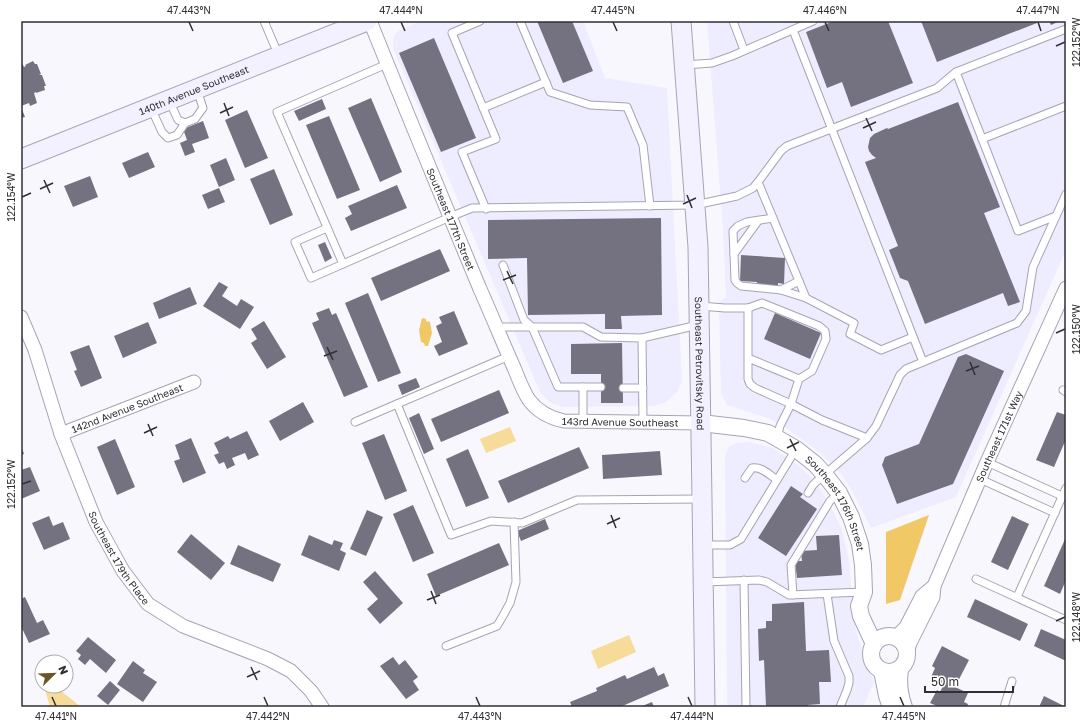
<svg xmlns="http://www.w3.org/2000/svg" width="1087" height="728" viewBox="0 0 1087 728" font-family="'Golos Text',sans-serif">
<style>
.built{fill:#eeecff}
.green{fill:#f7db98}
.water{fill:#f0c866}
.building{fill:#747281}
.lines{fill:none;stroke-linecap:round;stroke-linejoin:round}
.service-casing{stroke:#a6a4b4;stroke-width:9}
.minor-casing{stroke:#a6a4b4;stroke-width:15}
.tertiary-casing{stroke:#a6a4b4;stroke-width:18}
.secondary-casing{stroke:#a6a4b4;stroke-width:21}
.service{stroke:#fff;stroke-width:7}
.minor{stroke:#fff;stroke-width:13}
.tertiary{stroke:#fff;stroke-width:16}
.secondary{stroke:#f3f1ff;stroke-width:19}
.ticks{fill:none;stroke:#302f36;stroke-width:1.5}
.labels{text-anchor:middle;stroke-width:4;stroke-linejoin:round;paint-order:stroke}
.street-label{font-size:10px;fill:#302f36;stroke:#fff}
.neatline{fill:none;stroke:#302f36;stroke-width:1.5}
.ticks-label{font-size:10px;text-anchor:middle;fill:#302f36}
</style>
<rect width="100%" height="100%" fill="#f8f7fe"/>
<g class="built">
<polygon points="421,21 583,21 605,78 667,88 682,382 677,392 666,402 654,406 563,407 549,402 540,392 393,48 393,40 395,35 398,31"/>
<polygon points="707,21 1066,21 1066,250 956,497 871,528 851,489 841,474 819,452 786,428 768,418 727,405 721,394 719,302 726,297 723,229"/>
<polygon points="749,442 773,448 798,465 809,475 821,490 833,511 842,530 849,561 854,621 858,638 874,682 863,707 727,707 725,456 729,447 736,443"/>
</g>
<g class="green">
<polygon points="510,427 516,441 486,453 480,439"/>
<polygon points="629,635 636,652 598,669 591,651"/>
<polygon points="44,686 55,686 81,707 50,707"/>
</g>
<g class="water">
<polygon points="422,318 426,319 426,321 430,322 432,333 428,346 425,346 424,343 421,342 419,330"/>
<polygon points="929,515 900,600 886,604 886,532"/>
</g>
<g class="building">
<polygon points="537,21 572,21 593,71 563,83"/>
<polygon points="834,21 888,21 913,83 851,107 842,82 827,88 806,32"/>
<polygon points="921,21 1042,21 937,62"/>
<polygon points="1049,21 1060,21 1051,25"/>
<polygon points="434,38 476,138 441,152 399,53"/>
<polygon points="21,61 24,67 26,66 25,65 33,61 35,64 37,64 41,74 39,75 42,75 46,86 44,86 45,90 36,93 36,92 34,93 37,103 30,106 29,103 21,106"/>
<polygon points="371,98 402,172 380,182 348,108"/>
<polygon points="322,99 326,109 299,121 294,111"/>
<polygon points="958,102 1000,207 984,213 1020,302 1008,306 1003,293 925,324 908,281 900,278 889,250 898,246 865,162 876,158 872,155 869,151 868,147 870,138 874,134 887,128 888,129"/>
<polygon points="21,107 25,117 21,118"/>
<polygon points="247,110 268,158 245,168 225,120"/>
<polygon points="329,116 360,190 337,199 306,125"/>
<polygon points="203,121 209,138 192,144 195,152 185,156 180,143 187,140 183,129"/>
<polygon points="148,152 155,167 129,178 122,163"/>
<polygon points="226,158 235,180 219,187 210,165"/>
<polygon points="274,169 293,215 270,225 250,179"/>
<polygon points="90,176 98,197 73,207 64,186"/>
<polygon points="397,185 407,208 351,231 345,218 352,214 348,206"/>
<polygon points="219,188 225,202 208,209 202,195"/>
<polygon points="661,218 662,315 621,316 622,329 605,329 605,314 528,315 527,258 488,259 488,220"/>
<polygon points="325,242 332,258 325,262 318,245"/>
<polygon points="440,249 450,271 381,301 371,278"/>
<polygon points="741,255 785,258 784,284 778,283 778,286 757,285 757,282 740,281"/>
<polygon points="219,282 228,287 222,296 237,306 241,299 254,307 240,329 203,306"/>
<polygon points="190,287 197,304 159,319 153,303"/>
<polygon points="368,293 401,373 378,382 345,303"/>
<polygon points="329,308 332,315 336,313 368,387 344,397 312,323 319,320 316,313"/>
<polygon points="454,311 468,344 439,356 434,346 442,342 436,326 442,323 439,317"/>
<polygon points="775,313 821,333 810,359 764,339"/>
<polygon points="264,321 286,357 267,369 251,343 257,339 251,329"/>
<polygon points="148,322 157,343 123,358 114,336"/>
<polygon points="622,343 623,403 601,403 601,374 571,374 571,344"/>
<polygon points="89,345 102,378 81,387 74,371 77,370 70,352"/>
<polygon points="966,354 1004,371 953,484 897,504 882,465 885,457 919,444 958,357"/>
<polygon points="416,378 420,387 402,395 398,385"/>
<polygon points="499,390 509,413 441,442 431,419"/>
<polygon points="303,402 314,422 280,441 269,421"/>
<polygon points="1057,412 1066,415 1066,439 1054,467 1036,460"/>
<polygon points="419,413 434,449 424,454 409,418"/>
<polygon points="247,431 259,455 248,460 245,453 232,458 235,465 227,469 224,462 219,464 214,455 219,453 214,443 228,436 230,439"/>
<polygon points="384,434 407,491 385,500 362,443"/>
<polygon points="191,438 206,473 183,483 174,461 180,459 175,445"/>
<polygon points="115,439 135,487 117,495 97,447"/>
<polygon points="21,445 24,454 21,455"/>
<polygon points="579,447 589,468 508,503 498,481"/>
<polygon points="468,449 489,498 466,507 446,459"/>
<polygon points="660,451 662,475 603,479 602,455"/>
<polygon points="30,467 40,491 21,499 21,470"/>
<polygon points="791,486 803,494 800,497 817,509 786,556 758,538"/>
<polygon points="413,505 434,553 413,562 393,514"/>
<polygon points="367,510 383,517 366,556 350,549"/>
<polygon points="49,516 53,526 63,522 70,539 44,550 32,523"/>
<polygon points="1012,516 1029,524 1008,570 991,562"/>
<polygon points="545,519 549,529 521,541 517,531"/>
<polygon points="191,534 225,563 211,580 177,552"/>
<polygon points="309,535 332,545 334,540 343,543 340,550 346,553 339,571 301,555"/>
<polygon points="839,535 842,575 797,578 795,561 802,561 801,551 817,550 816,536"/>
<polygon points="1066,537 1066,580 1060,594 1044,586"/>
<polygon points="499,543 509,565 436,596 427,574"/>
<polygon points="238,545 281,564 273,582 230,564"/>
<polygon points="375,571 403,603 380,624 367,609 378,599 363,582"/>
<polygon points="25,597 37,623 43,620 50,634 29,643 21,626 21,599"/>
<polygon points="975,599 1028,624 1020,641 967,617"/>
<polygon points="804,602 806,651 829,650 831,682 819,682 820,704 808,705 808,707 766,707 764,660 759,661 758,629 766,628 766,621 772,621 772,604"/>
<polygon points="1041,629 1066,640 1066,661 1034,646"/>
<polygon points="88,637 116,660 106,673 90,659 85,665 78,659 81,655 76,651"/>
<polygon points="942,646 969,660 955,687 968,693 964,702 968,704 967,707 936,707 937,706 930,703 937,690 940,692 944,684 931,677 935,668 932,666"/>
<polygon points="393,657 399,665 405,660 418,677 413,681 419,690 406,699 380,666"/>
<polygon points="133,661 145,670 143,673 157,682 143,702 117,684"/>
<polygon points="654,667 658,676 664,673 669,686 620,707 572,707 570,702 597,691 596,688 625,675 627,679"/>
<polygon points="110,681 120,690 108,705 97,696"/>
<polygon points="1044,696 1066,707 1039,707"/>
<polygon points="652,702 654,707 640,707"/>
</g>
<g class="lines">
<defs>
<g id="service">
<polyline points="264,21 279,56"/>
<polyline points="480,21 452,33 496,139 462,152 486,209"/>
<polyline points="520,21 550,92 590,105 627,107 643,145 650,206"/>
<polyline points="733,21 744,50"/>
<polyline points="793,30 923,362"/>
<polyline points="387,64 277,112 343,264 450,217 472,208 695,205 737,196 753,188 758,182 781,151 787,146 932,90 937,88 956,72 1066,29"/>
<polyline points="685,65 712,63 732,56 813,21"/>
<polyline points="956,72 1018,231 1056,216"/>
<polyline points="169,100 178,120 185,123"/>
<polyline points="151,108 162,132 168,138 177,135 185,123 195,119 203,108 197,90"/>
<polyline points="483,108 546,82"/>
<polyline points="982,139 1066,106"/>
<polyline points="758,182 806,298 854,323 850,334 881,350 913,337"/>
<polyline points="773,218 747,222 738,226 733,231 735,280 737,283 741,286 781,290 806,298"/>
<polyline points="327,228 295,242 311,278 343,264"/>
<polyline points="734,254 758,221"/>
<polyline points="503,265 524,320 532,327 558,387 583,387 583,421"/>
<polyline points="781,290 799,281"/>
<polyline points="700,306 725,308 748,308 748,379 750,384 755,388 791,404 799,379 748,358"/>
<polyline points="748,308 762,303 819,326 825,331 826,339 812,371 799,379"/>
<polyline points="497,327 583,327 601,337 642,338 698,325"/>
<polyline points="642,338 643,422"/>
<polyline points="583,387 601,387"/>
<polyline points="623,388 643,388"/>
<polyline points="1063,390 1066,392"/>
<polyline points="397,404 451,535 491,521 522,523 577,500 701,499"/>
<polyline points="355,422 509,356"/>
<polyline points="777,438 780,426 791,404 822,420 867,438"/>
<polyline points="987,462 1062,496"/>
<path d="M 745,478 L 752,468 C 761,466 770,475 777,480"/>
<polyline points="980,479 1055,513"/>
<polyline points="808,493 813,485 816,482 867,438 876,426 900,375 906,369 1017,323 1026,311 1033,267 1066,194"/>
<polyline points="704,545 730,545 741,539 796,449"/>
<polyline points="976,579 1066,620"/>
<polyline points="744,580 746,707"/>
<polyline points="704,582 759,580 767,582 789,595 863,592"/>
<polyline points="827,594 834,641 849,676 849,683 847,690 840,707"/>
<polyline points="793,595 791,565 830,501 839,493"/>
<polyline points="1017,597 1066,488"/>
<polyline points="446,646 497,626 504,614 510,603 516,582 514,522"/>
<polyline points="1004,707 1012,681"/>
</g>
<g id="minor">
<path id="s1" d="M 370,21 C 406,111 443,200 480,289 C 492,316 503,343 515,370 C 519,380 523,391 529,400 C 538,412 550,418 564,421 L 701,423"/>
<path id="s2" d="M 21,317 L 35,350 L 61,434 L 96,522 L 123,571 L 148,604 L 183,626 L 268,659 L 291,671 L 311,691 L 322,707"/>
<path id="s3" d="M 61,434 L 194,382"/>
<polyline points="895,638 906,627 922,596 934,586"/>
<path id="s4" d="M 907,653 L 910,643 L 933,597 L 934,586 L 987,462 L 1066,288"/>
</g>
<g id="tertiary">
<path id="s5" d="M 701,423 L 744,428 L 768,433 L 796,449 L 815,464 L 825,475 L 839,493 L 851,517 L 860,544 L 863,565 L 864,592 L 859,606 L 861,616 L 874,644"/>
<circle cx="889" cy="654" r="18"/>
<path d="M 900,669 C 898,682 899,694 904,707"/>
<polyline points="882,671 887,696 891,707"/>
</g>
<g id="secondary">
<path id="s6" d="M 681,21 L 698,247 L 702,499 L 705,707"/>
<path id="s7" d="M 21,159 L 367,21"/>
</g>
</defs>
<use href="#service" class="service-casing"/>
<use href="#minor" class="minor-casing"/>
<use href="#tertiary" class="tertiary-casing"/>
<use href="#secondary" class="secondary-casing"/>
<use href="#service" class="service"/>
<use href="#minor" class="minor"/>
<use href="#tertiary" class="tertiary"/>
<use href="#secondary" class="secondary"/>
</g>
<path class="ticks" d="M 189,22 L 193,31M 401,22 L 405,31M 613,22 L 617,31M 825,22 L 829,31M 1038,22 L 1041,31M 1056,46 L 1065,42M 224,103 L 229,116M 220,113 L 233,107M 866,118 L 872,131M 863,128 L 876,122M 44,180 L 50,193M 40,189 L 53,183M 687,195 L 692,208M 22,197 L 31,193M 683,204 L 696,198M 507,271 L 513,284M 503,280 L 516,275M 1056,333 L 1065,329M 327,347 L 333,360M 324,356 L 337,351M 970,362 L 975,375M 966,371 L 979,366M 148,424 L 153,436M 144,433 L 157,427M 790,439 L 796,451M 787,448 L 799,442M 22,484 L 31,481M 611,515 L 616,528M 607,524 L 620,518M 431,591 L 436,604M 427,600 L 440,595M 1056,621 L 1065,617M 251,667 L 257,680M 247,677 L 260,671M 52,697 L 56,706M 264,697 L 268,706M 476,697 L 480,706M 688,697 L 692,706M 900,697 L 904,706"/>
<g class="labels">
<g class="street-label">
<text dy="4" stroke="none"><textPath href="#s7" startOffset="186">140th Avenue Southeast</textPath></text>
<text dy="4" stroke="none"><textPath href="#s1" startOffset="214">Southeast 177th Street</textPath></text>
<text dy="4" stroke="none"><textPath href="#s6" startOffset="343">Southeast Petrovitsky Road</textPath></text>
<text dy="4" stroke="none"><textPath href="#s3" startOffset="71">142nd Avenue Southeast</textPath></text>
<text dy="4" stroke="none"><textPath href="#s1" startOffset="509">143rd Avenue Southeast</textPath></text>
<text dy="4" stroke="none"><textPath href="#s4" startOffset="236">Southeast 171st Way</textPath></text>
<text dy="4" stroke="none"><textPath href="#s5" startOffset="169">Southeast 176th Street</textPath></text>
<text dy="4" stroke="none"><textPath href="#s2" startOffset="261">Southeast 179th Place</textPath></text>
</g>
</g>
<rect width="1087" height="728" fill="none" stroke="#ffffff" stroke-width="44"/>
<g transform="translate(54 674) rotate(67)"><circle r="19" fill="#ffffff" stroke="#acacaf"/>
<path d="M0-3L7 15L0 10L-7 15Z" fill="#6b5726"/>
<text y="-6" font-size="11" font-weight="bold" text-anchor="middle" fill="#302f36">N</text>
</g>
<path d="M925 686v6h88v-6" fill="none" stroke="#302f36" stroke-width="2"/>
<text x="931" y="686" font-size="12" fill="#302f36" stroke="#ffffff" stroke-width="3" paint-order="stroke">50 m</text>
<rect x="22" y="22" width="1043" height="684" class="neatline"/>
<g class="ticks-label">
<text x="189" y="14">47.443°N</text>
<text x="401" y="14">47.444°N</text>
<text x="613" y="14">47.445°N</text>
<text x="825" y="14">47.446°N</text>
<text x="1038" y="14">47.447°N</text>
<text transform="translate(1076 42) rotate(-90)" y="4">122.152°W</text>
<text transform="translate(11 197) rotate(-90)" y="4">122.154°W</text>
<text transform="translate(1076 329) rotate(-90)" y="4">122.150°W</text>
<text transform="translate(11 484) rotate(-90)" y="4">122.152°W</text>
<text transform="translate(1076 617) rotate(-90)" y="4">122.148°W</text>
<text x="56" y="720">47.441°N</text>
<text x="268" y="720">47.442°N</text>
<text x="480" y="720">47.443°N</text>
<text x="692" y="720">47.444°N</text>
<text x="904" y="720">47.445°N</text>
</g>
</svg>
